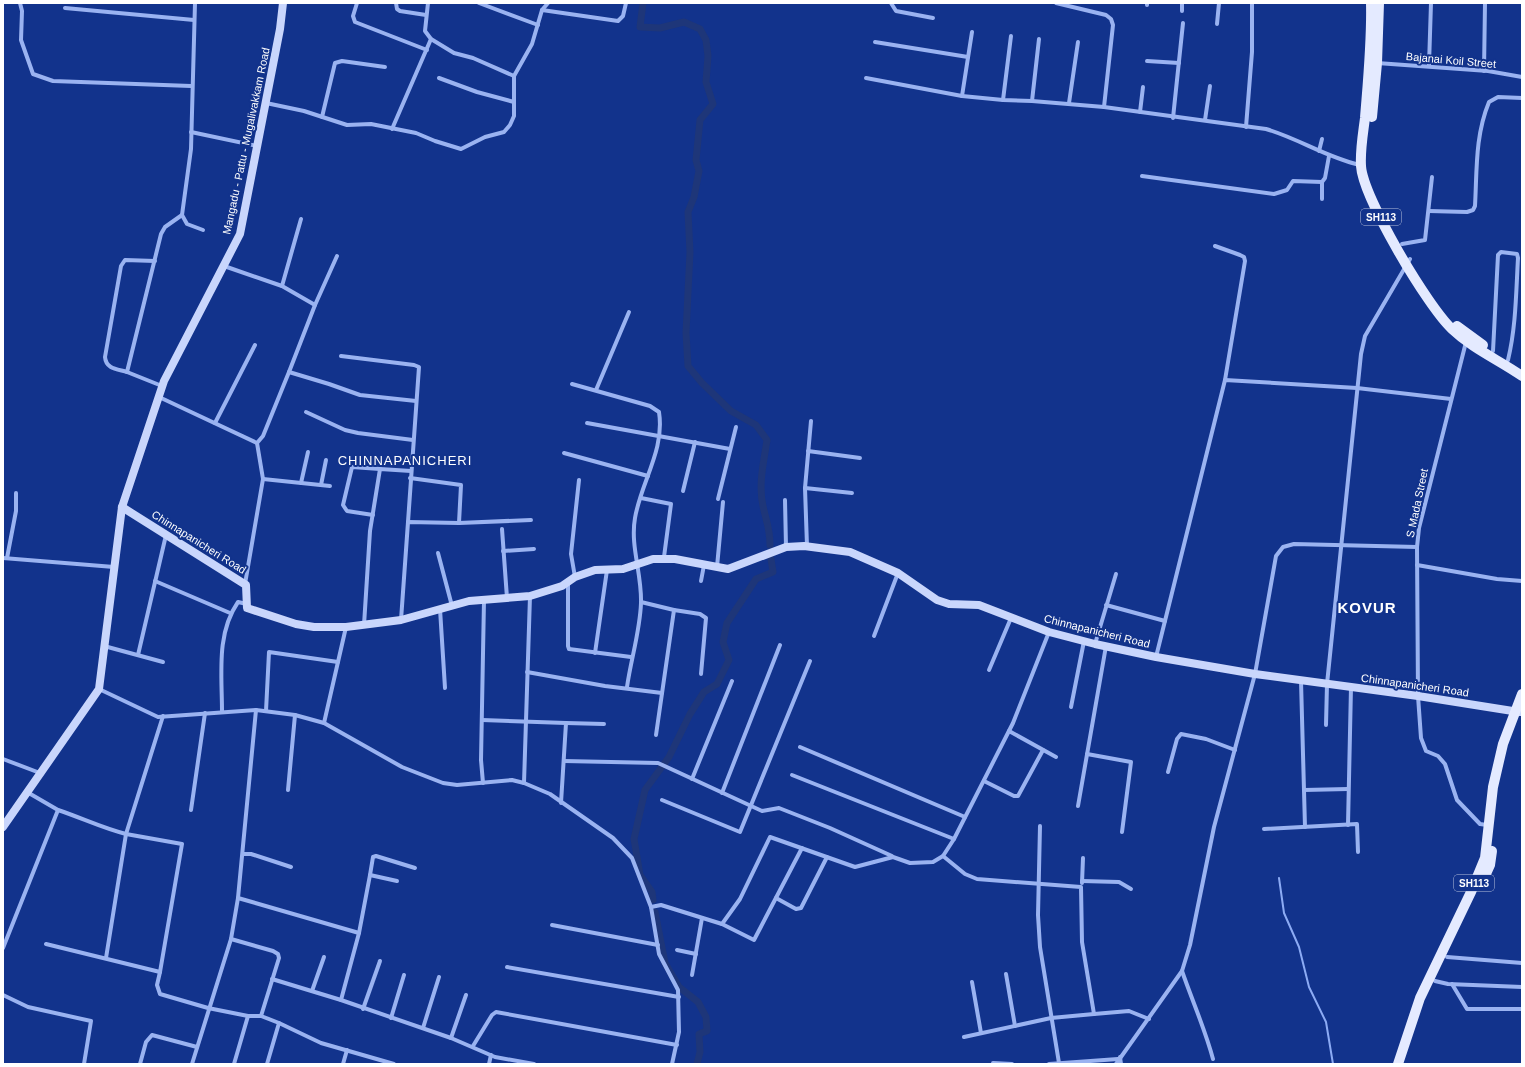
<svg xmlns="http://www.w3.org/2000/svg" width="1525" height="1067" viewBox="0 0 1525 1067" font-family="Arial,sans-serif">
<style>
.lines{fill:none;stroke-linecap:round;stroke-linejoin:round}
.stream{stroke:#8cabf4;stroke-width:2}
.canal{stroke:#1e3679;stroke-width:7}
.street{stroke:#9ab3f1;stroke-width:4}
.secondary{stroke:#c9d6fc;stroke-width:8}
.primary{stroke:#e4eaff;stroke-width:10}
.labels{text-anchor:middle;stroke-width:4;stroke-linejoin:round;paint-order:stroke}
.shield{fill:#12338c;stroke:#b8c2dc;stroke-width:1}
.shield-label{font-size:10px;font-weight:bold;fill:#fff}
.street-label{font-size:11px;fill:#fff;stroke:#12338c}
.quarter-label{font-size:13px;letter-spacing:1px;fill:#fff;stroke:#12338c}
.district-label{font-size:15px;font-weight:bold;letter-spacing:1px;fill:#fff;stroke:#12338c}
</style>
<rect width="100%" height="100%" fill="#12338c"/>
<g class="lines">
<polyline class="stream" points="1279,878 1284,913 1299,947 1309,987 1326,1022 1333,1064"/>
<g class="canal">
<path d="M 643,3 L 640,27 L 660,28 L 684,22 L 700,29 L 706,40 L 708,56 L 706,82 L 713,104 L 700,120 L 696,160 L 699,171 L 694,197 L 688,212 L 690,252 L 686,333 L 688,366 L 702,383 L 731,411 L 756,425 L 767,440 C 764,461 758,484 763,506 C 766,521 770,528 770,545"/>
<polyline points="653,900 652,892 640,875 634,839 645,790 669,757 690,714 704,692 717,684 729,660 723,642 727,623 756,579 773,572 771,559"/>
<polyline points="655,912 665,963 679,987 698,1002 706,1017 707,1031 699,1034 700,1052 697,1064"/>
</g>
<g class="street">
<polyline points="20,3 22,11 21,40 33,74 53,81 191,86"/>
<polyline points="195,3 191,149 182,215 187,224 203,230"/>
<polyline points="357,3 353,16 355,22 427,50"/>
<polyline points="396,3 397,9 400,11 426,15"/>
<polyline points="428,3 425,31 431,39 454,53 473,58 514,76"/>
<polyline points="479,3 538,25"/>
<polyline points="891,3 896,11 933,18"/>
<polyline points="1056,3 1106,15 1111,19 1113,25 1104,107"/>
<polyline points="1147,5 1147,3"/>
<polyline points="65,8 194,20"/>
<polyline points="542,10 618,21 623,16 626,3"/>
<polyline points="1182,11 1182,3"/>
<polyline points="1217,24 1219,3"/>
<path d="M 972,32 L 962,96 L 1003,100 L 1032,101 L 1104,107 L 1266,129 C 1300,139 1325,157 1360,165"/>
<polyline points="875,42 968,57"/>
<polyline points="1147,61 1179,63"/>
<polyline points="1377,63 1488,71 1522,77"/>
<polyline points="1429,65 1431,3"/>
<polyline points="1484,71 1485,3"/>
<polyline points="439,78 477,92 514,102"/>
<polyline points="866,78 962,96"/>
<polyline points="1003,100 1011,36"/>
<polyline points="1032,101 1039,39"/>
<polyline points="266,103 304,111 347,125 371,124 416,133 435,141 461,149 485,137 504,132 510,125 514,116 514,76 532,44 542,10 548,3"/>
<polyline points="1069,103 1078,42"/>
<polyline points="1140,112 1143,87"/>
<polyline points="322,117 335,63 342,61 385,67"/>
<polyline points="1173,118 1183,23"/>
<polyline points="1205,120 1210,86"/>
<polyline points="1246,127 1252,52 1252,3"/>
<polyline points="392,129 431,39"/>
<polyline points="191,132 257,146"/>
<polyline points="1319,151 1322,139"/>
<polyline points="1142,176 1274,194 1287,190 1293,181 1322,182 1325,178 1329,156"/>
<polyline points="1322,199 1322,182"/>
<path d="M 1429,211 L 1467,212 L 1473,210 L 1475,206 C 1477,170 1475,136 1489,102 L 1498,97 L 1522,98"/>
<polyline points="1402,244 1425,240 1432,177"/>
<polyline points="1215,246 1240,255 1244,257 1245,261 1225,380"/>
<polyline points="337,256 315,305 289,372 329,384 360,395 416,401"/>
<polyline points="224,266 282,286 315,305"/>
<polyline points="282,286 301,219"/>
<polyline points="1466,342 1419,528 1417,547 1418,696 1421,738 1426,751 1438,756 1445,764 1457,800 1480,824 1487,825"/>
<path d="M 1493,351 L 1498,255 L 1501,252 L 1517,254 L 1518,258 C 1516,293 1516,327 1508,360"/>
<polyline points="341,356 414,365 419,367 408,522"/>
<path d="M 127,372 C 117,369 106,369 105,357 L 121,266 L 125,260 L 155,261"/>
<path d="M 572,384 L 650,406 L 659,412 C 665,450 641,482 635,518 C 630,546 642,574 641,603 C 640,631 631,659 627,687"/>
<polyline points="162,386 127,372 161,234 165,227 182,215"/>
<polyline points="596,390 629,312"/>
<polyline points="159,397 257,443 263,436 289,372"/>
<polyline points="306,412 345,430 358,433 413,440"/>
<polyline points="215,423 255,345"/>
<polyline points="587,423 730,449"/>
<polyline points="808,451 860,458"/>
<polyline points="564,453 648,476"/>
<polyline points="410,478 461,485 459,523"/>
<polyline points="263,479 330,486"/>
<polyline points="301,483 308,452"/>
<polyline points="321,485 326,460"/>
<polyline points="805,488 852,493"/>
<polyline points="683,491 695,442"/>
<polyline points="641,498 671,504 664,557"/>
<polyline points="718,499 736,427"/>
<polyline points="785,500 786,547"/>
<polyline points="373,515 347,511 343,505 352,467 380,469"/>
<polyline points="502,529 507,598"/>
<polyline points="807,546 805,488 811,421"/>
<polyline points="503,551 534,549"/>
<polyline points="438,553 452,606"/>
<polyline points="3,558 114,567"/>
<polyline points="7,558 16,511 16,493"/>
<polyline points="1417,565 1497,579 1522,581"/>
<polyline points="717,567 723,502"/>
<polyline points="575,577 571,554 579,480"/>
<polyline points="155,581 230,613"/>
<polyline points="701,581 704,565"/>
<polyline points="568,583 568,646 569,649 631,657"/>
<polyline points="245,584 263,479 257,443"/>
<polyline points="641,602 674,610 656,735"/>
<polyline points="1106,605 1165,621"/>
<polyline points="440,609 445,688"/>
<polyline points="674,610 700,614 706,618 701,674"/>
<polyline points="401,620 408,522 459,523 531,520"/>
<polyline points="364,625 370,531 380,469 411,471"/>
<polyline points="874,636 898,573"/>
<polyline points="1095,644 1116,574"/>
<polyline points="104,646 163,662"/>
<polyline points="595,653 607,570"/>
<polyline points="138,655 166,535"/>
<polyline points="1156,657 1225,380 1357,388 1451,399"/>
<polyline points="989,670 1011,618"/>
<polyline points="527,672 605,686 662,693"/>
<polyline points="1301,681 1305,827"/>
<polyline points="99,689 158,717 256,710 295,715 324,723 402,767 443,783 457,785 512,780 524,783 550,794 613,838 632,858 651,907 661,905 722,924 740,899 770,837 855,867 893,857 910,863 933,862 943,856 954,839 1013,723 1049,632"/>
<polyline points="1071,707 1084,641"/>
<polyline points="256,710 238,898 359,933 341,1000 451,1038 495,1057 534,1064"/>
<polyline points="266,711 269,652 338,662"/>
<path d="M 222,712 C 222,674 216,634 238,602 L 247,604"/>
<polyline points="482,720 566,723 561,803"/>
<polyline points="324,723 346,627"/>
<polyline points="566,723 604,724"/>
<polyline points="1326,725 1327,684 1361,354 1365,336 1410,259"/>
<polyline points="1009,731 1056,757"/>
<polyline points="800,747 965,817"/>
<polyline points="1087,754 1131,762 1122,832"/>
<polyline points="3,759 40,773"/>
<polyline points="564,761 658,763 762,811 779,808 830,828 892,856"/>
<polyline points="1168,772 1177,739 1181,734 1206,739 1235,750"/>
<polyline points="792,775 954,839"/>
<polyline points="692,779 732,681"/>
<polyline points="984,781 1014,796 1018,796 1043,750"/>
<polyline points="483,783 481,760 484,600"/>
<polyline points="524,783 530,596"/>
<polyline points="288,790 295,715"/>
<polyline points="1304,790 1348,789"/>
<polyline points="27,792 58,810"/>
<polyline points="722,793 780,645"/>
<polyline points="662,800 740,832 810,661"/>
<polyline points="1078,806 1106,646"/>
<polyline points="191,810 205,713"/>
<polyline points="1348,825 1351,687"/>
<polyline points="1040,826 1038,915 1040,947 1059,1063"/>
<polyline points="1264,829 1357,824 1358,852"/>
<polyline points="243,854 251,854 291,867"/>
<polyline points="943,856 965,874 977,879 1081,887 1082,942 1094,1014"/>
<polyline points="370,875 373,857 376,856 415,868"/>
<polyline points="1082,881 1119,882 1131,889"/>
<polyline points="1082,883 1083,858"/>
<polyline points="238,898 231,939 273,951 278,954 279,958 261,1016 279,1023 267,1064"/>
<polyline points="776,898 796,909 801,908 827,857"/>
<polyline points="651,907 659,954 678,990 679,1032 672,1064"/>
<polyline points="722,924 754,940 802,848"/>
<polyline points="552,925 658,945"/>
<polyline points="359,933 370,875 397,881"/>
<polyline points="46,944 160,972 182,844 126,834 163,716"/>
<path d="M 3,948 L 58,810 C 82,818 102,828 126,834 L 106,958"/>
<polyline points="677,950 696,954"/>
<polyline points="1447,957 1522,963"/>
<polyline points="507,967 679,997"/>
<path d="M 1182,971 C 1192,1000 1205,1029 1213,1059"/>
<polyline points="160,972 157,985 160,994 208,1008 248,1016"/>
<polyline points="1006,974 1015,1026"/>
<polyline points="692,975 702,918"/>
<polyline points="272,979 341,1000"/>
<polyline points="1435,981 1448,984 1522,987"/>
<polyline points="972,982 981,1033"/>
<polyline points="1452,984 1467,1009 1522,1009"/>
<polyline points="312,991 324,957"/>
<polyline points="3,995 28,1007 91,1021 84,1064"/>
<polyline points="363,1009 380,961"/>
<polyline points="391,1018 404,975"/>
<polyline points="279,1023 321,1043 394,1064"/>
<polyline points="423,1028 439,977"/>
<polyline points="964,1037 1051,1018 1094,1014 1129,1011 1149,1019"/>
<polyline points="451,1038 466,995"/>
<polyline points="473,1046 492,1015 496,1012 677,1045"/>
<polyline points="1120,1057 1121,1064"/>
<polyline points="993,1063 1012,1064"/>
<polyline points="140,1064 146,1042 152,1035 197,1047"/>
<polyline points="192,1064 231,939"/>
<polyline points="234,1064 248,1016 261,1016"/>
<polyline points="343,1064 347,1050"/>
<polyline points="489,1064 491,1055"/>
<polyline points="1049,1064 1118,1059"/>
<polyline points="1116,1064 1182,971 1190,945 1214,827 1255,674 1276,556 1283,547 1294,544 1417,547"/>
</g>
<g class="secondary">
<polyline points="122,507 246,585 247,608 296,624 314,627 346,627 401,620 469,601 530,596 562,586 575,577 595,570 623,569 653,559 675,559 728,569 786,547 804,546 850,552 898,573 937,600 949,604 979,605 1049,632 1095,644 1156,657 1255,674 1418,696 1519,712"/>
<polyline points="3,827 99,689 122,507 164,381 240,234 280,29 283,3"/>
</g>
<g class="primary">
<path d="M 1371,3 C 1372,41 1368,80 1365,118 C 1363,134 1360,150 1361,166 C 1363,198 1428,307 1452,329 C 1473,349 1499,360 1522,376"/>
<polyline points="1372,117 1377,63 1379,3"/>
<polyline points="1457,326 1483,345"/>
<polyline points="1481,885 1490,865 1492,851"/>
<polyline points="1398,1064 1420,998 1471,892 1485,858 1493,787 1503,744 1522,694"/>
</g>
</g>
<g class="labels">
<g class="shield">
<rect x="1361" y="209" width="40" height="16" rx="3"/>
<rect x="1454" y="875" width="40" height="16" rx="3"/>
</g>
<g class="shield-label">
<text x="1381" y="221">SH113</text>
<text x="1474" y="887">SH113</text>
</g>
<g class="street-label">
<text transform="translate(1451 60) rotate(5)" y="4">Bajanai Koil Street</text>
<text transform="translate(246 141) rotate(-78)" y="4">Mangadu - Pattu - Mugalivakkam Road</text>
<text transform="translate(1417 503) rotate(-78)" y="4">S Mada Street</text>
<text transform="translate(199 542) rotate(32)" y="4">Chinnapanicheri Road</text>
<text transform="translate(1097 631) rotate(14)" y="4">Chinnapanicheri Road</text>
<text transform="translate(1415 685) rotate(8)" y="4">Chinnapanicheri Road</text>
</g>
<g class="quarter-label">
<text x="405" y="465">CHINNAPANICHERI</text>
</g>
<g class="district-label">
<text x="1367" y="613">KOVUR</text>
</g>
</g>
<rect width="1525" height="1067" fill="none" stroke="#ffffff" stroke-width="8"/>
</svg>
